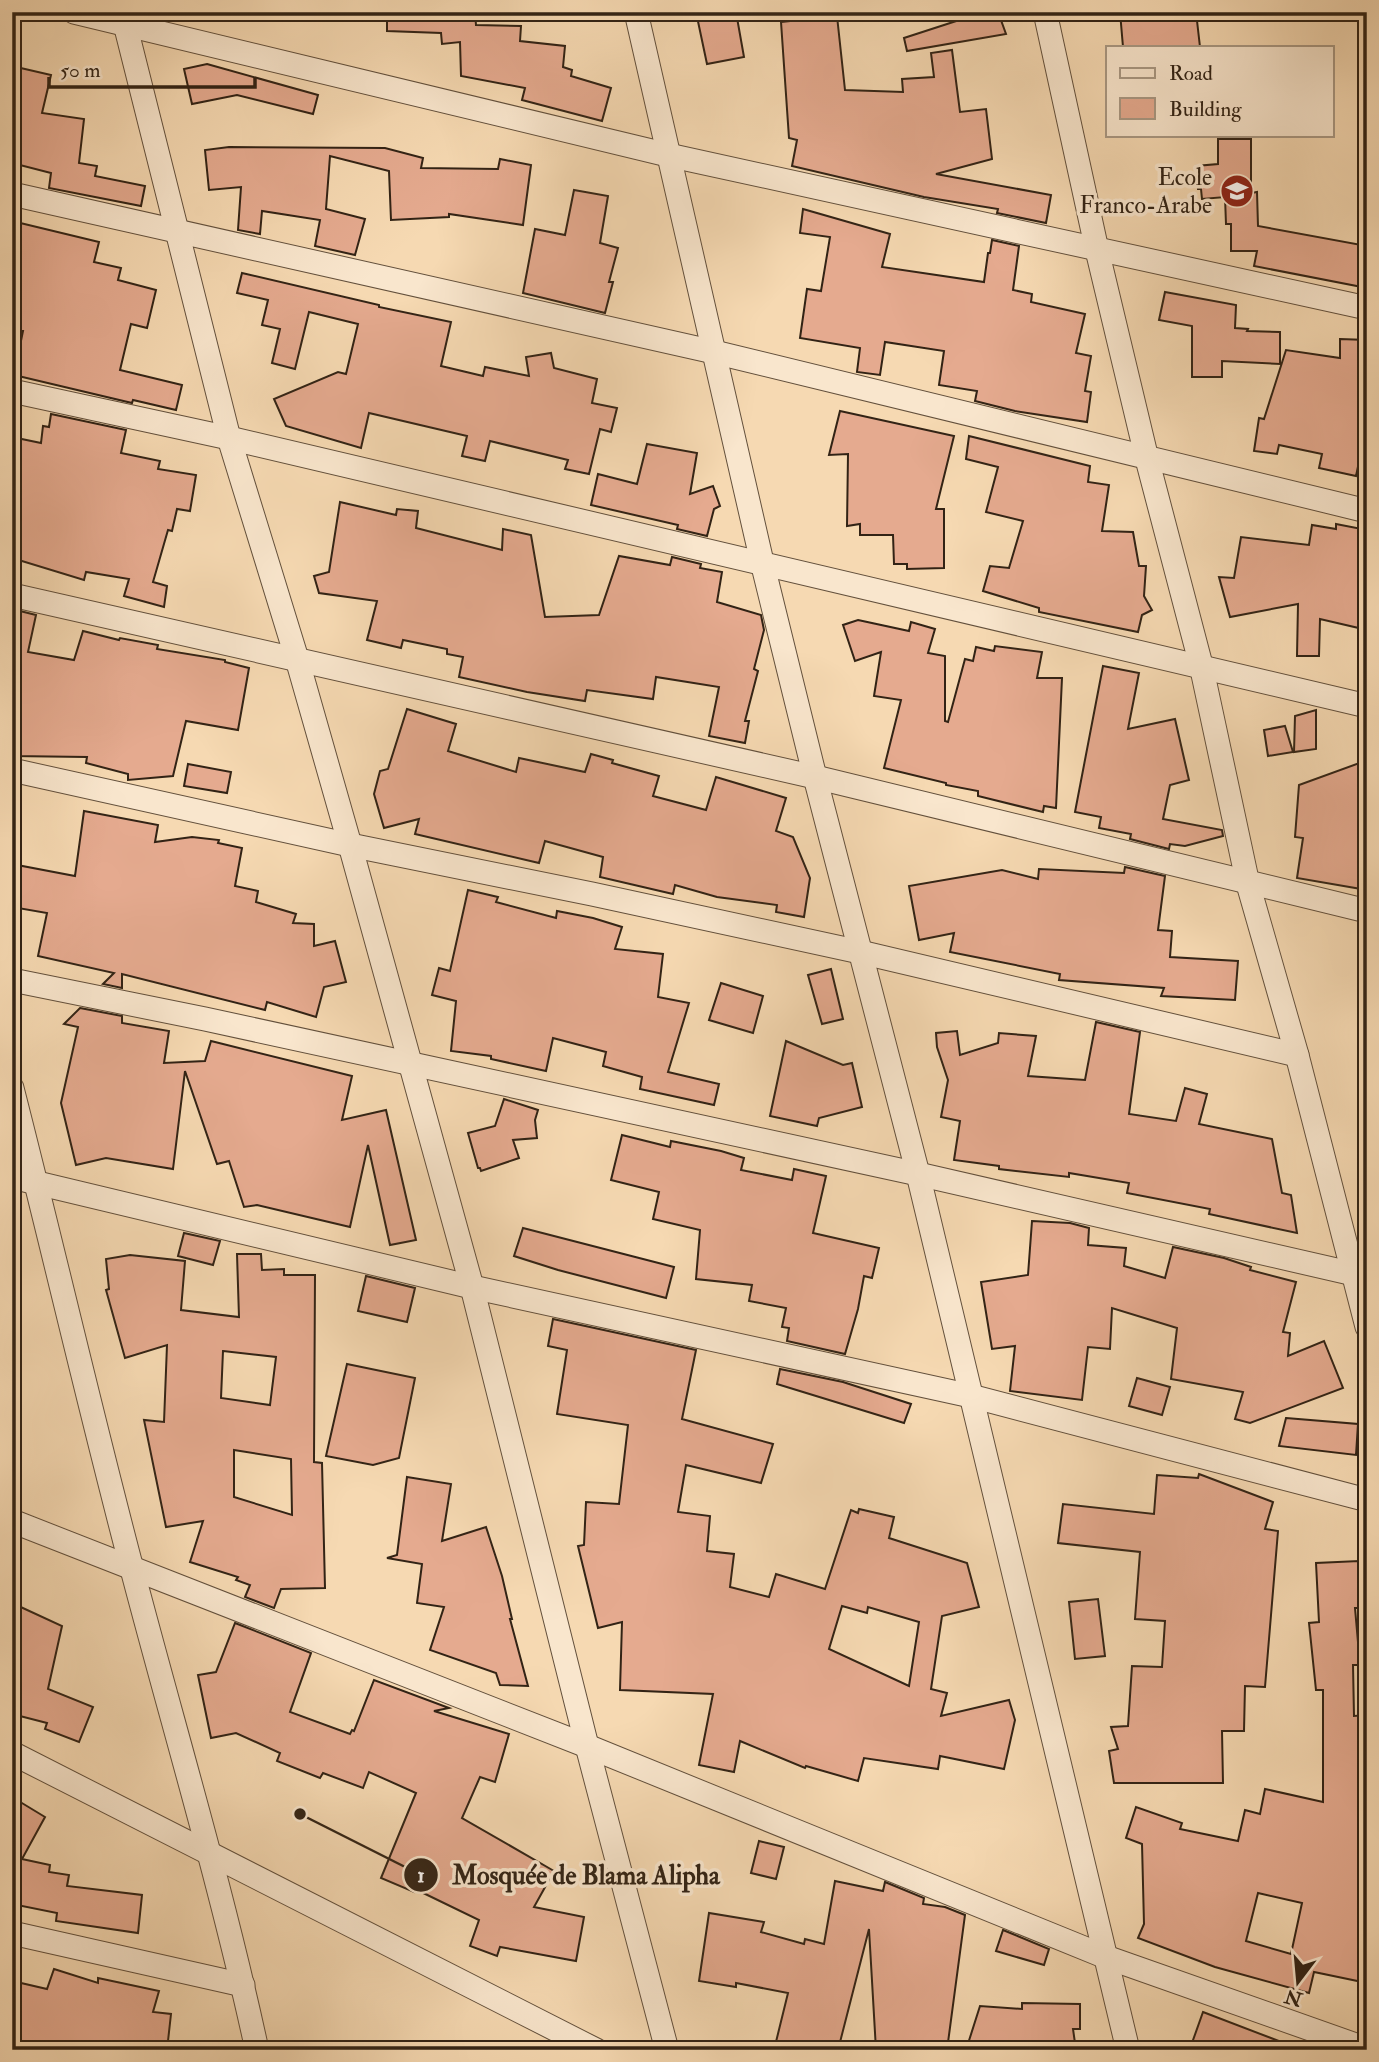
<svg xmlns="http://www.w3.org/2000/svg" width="1379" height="2062" viewBox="0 0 1379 2062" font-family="'IM FELL Double Pica',serif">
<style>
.building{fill:#e5aa8f;stroke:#322315;stroke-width:2;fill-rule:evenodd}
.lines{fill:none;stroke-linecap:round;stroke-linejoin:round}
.street-casing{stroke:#63503c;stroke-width:25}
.street{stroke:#f9e6cd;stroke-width:23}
.labels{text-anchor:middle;stroke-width:7;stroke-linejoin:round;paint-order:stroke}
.poi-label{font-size:24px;fill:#322315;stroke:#f9e6cd;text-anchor:end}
.leader{fill:none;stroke:#322315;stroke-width:2.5}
.callout-dot{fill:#322315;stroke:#f9e6cd;stroke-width:2.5}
.mark-label{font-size:21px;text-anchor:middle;font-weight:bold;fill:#fff}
.callout-label{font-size:26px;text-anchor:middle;font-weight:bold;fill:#322315;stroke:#f9e6cd;stroke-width:7;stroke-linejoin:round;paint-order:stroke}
</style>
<rect width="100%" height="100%" fill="#f6d9b2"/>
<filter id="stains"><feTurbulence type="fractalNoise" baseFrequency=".00286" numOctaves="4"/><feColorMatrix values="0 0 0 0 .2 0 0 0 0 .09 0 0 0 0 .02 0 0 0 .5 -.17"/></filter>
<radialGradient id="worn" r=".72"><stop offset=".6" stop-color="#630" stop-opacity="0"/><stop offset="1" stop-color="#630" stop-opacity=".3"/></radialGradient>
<g class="building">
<polygon points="387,12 475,12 476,25 521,26 520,41 565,46 563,67 572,70 571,76 611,88 602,121 522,100 525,88 461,76 460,42 442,44 441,33 387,31"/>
<polygon points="696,12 736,12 744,57 707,64"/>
<polygon points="984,12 998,12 1006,34 907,51 904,38"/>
<polygon points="1120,12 1196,12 1200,47 1123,47"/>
<polygon points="837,16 845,90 903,92 902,79 934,77 931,53 952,50 960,112 986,109 992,159 936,174 1051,195 1046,223 997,213 998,209 924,197 792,166 797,140 789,138 781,22"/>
<polygon points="207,64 318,95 313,114 237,95 192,104 184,69"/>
<polygon points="12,66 51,75 42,113 84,119 79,163 97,166 95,176 145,186 141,206 49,188 51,173 12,163"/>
<polygon points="1218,139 1251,139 1251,193 1257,192 1258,226 1367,246 1367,288 1254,266 1257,251 1231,251 1231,224 1226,224 1225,197 1202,199 1201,189 1198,189 1196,166 1218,164"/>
<polygon points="229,147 385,148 423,158 421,168 498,169 500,159 531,165 523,225 449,214 449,217 391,220 389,171 330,156 326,209 365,219 355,255 315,246 320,220 262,211 260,234 238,230 241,187 209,190 205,150"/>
<polygon points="574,190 608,196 600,243 618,248 609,282 613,282 605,313 523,293 535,229 565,235"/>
<polygon points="803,209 890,234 882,267 984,282 988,253 990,253 992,240 1019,246 1013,290 1032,294 1031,302 1085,314 1076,353 1091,356 1085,391 1091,392 1087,422 1015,411 975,401 977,391 939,385 944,351 885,342 880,375 857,372 860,348 800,338 807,289 821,291 830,237 800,233"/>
<polygon points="12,221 99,242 94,262 121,268 118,280 156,290 147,328 131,324 120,370 182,385 176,410 133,400 132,403 14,375 23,331 16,331 19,301 12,299"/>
<polygon points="242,273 379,305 379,307 451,322 441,366 483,376 485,367 529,376 526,357 551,353 554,368 597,379 592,403 617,408 611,432 600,429 589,474 565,469 568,460 490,441 485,461 462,456 467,436 369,413 361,448 286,426 274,399 338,372 346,374 358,324 309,312 295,369 272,363 280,329 262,325 268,300 237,293"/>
<polygon points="1165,292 1236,305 1235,328 1248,329 1247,331 1280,332 1280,364 1222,361 1222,377 1192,377 1192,326 1159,320"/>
<polygon points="1340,339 1367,340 1367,424 1356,476 1319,468 1322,454 1279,445 1277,454 1254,451 1259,418 1264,419 1286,350 1340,358"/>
<polygon points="840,411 954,436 936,509 944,509 944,568 907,569 907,564 894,564 893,535 860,535 860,524 847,526 848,454 829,455"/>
<polygon points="51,414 126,430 121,453 160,461 158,469 196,475 190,511 177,509 172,531 168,530 153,582 167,586 164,607 124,596 129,579 86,572 84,580 12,558 12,437 41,443 43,426 49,427"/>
<polygon points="969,436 1090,466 1088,482 1109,485 1102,531 1133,532 1139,566 1146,566 1144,596 1152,610 1142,615 1138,632 1039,612 1039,608 983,591 990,566 1009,568 1023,521 986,512 998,467 966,459"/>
<polygon points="647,444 697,453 690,494 713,486 720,506 714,509 707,536 677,529 678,525 591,505 598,474 637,484"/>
<polygon points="340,502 396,515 397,509 418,511 416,528 502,550 503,529 531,535 545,617 599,615 619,556 670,565 672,557 701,564 700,568 722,572 717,602 761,615 764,630 754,669 758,671 745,721 749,721 745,743 709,736 719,687 656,677 653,699 587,690 585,701 527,692 459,677 463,657 447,654 447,649 403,640 401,648 367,640 377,601 319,593 314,576 329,572"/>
<polygon points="1336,524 1367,530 1367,616 1363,629 1320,619 1319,656 1297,656 1298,604 1230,617 1219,577 1234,578 1241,537 1309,545 1312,525 1336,529"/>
<polygon points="12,609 36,615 28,652 74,660 83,631 119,640 120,638 158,645 157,649 225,660 225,662 249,668 238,730 186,721 173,776 128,780 128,774 86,763 87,757 12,756 12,693 14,680 12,680"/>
<polygon points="858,620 909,631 911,622 935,629 928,653 945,656 945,721 948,722 965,659 973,661 976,647 994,651 995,646 1042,652 1037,678 1062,678 1056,808 1044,806 1043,812 978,796 978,791 946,785 946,783 884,768 901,700 874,696 881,652 855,661 843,625"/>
<polygon points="1103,666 1139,673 1128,729 1175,719 1189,780 1170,785 1163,819 1222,830 1223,836 1185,846 1170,844 1169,849 1130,839 1131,834 1099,828 1101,817 1075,812"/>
<polygon points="407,709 456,724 448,751 516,772 519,758 585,772 591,754 613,760 612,763 659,776 653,796 706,810 716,777 786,798 776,831 793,837 810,878 804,917 776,912 777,905 717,897 675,885 673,894 600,877 603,857 545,841 539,863 415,834 419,819 384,828 374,794 380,771 388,769"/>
<polygon points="1316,710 1316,749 1294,752 1295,716"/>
<polygon points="1285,726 1293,752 1268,756 1264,730"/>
<polygon points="1365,761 1362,793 1367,794 1367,890 1297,878 1303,838 1295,837 1299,785"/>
<polygon points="188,764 231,772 227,793 184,786"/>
<polygon points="84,811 158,825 155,842 192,837 219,840 218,843 242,848 235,886 258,891 256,902 296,914 293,923 314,924 314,946 335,941 346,982 324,987 316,1017 267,1002 265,1010 122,974 122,988 103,984 114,973 38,956 47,913 12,907 12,880 15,880 17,865 75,876"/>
<polygon points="1125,867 1165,876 1158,930 1172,931 1170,957 1238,961 1235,1000 1161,996 1164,988 1059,980 1060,974 950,952 954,933 919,940 909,886 1002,870 1038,879 1039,869 1124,873"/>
<polygon points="468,890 498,897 496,902 556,918 557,911 593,918 622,927 615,949 663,954 658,997 689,1003 668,1072 719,1084 714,1105 640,1089 642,1077 603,1066 606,1052 553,1038 546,1071 491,1059 491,1056 451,1051 456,1001 432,995 439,968 450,971"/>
<polygon points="831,969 843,1019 822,1024 808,975"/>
<polygon points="721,983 763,996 753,1033 709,1020"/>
<polygon points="80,1008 122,1016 122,1023 169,1031 164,1063 205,1061 211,1041 352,1076 342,1120 386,1110 416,1240 390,1245 368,1145 350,1227 257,1205 244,1207 229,1161 217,1164 185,1071 173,1169 106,1158 76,1165 61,1103 78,1027 64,1024"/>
<polygon points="1096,1022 1140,1032 1129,1114 1176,1121 1185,1088 1207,1094 1199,1124 1272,1139 1282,1193 1291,1195 1297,1233 1209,1214 1210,1209 1127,1193 1129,1183 1069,1173 1069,1177 999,1169 999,1166 954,1160 960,1121 941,1117 948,1080 937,1047 936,1033 957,1031 960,1055 998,1043 999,1033 1036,1036 1028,1076 1085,1080"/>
<polygon points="786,1041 843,1065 852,1063 862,1107 819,1118 817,1126 770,1116"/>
<polygon points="504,1099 538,1110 535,1120 537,1138 513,1140 519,1158 481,1171 480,1168 478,1168 468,1133 495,1126"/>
<polygon points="622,1135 670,1147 671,1141 721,1151 744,1158 741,1170 792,1180 794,1169 826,1176 813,1233 879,1248 872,1278 864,1276 858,1309 845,1354 787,1341 789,1328 782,1327 786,1308 749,1301 752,1285 696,1279 700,1230 653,1219 659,1192 611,1180"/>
<polygon points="1032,1221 1070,1223 1089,1228 1088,1245 1126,1248 1124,1266 1165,1278 1173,1247 1224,1258 1251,1267 1250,1270 1296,1282 1283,1332 1290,1333 1288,1356 1324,1341 1343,1388 1250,1423 1235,1419 1243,1392 1171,1379 1177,1328 1112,1308 1110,1349 1088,1347 1082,1400 1010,1391 1015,1346 992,1349 981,1282 1028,1275"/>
<polygon points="523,1228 674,1267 666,1298 558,1270 514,1256"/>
<polygon points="184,1233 220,1241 213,1265 178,1256"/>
<path d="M 237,1254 L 261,1254 L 262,1270 L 284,1269 L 284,1275 L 315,1275 L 314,1462 L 322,1463 L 325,1588 L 281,1589 L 274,1608 L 245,1597 L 250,1585 L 236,1580 L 238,1577 L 190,1562 L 203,1521 L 166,1527 L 144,1420 L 164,1422 L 167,1345 L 125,1358 L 106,1290 L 109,1289 L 106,1259 L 130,1255 L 185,1261 L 181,1310 L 239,1317 ZM 223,1351 L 276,1357 L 270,1405 L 221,1398 ZM 234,1450 L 291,1459 L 292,1515 L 234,1497 Z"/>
<polygon points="366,1276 415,1288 407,1322 358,1311"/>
<path d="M 553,1319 L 696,1350 L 682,1419 L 773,1444 L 761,1483 L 686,1465 L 678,1512 L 710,1516 L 707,1551 L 734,1554 L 730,1587 L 769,1597 L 776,1574 L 825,1589 L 851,1510 L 858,1513 L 859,1509 L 894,1517 L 889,1538 L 967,1563 L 979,1607 L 942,1616 L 931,1689 L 947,1693 L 941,1716 L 1009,1700 L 1015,1720 L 1004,1769 L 940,1756 L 938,1769 L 864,1758 L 858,1781 L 806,1766 L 805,1768 L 740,1741 L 734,1772 L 699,1765 L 713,1694 L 620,1690 L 622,1622 L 598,1628 L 578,1546 L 584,1545 L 586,1502 L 619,1504 L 628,1425 L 557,1414 L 567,1350 L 548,1346 ZM 842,1606 L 867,1613 L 868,1607 L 919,1622 L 909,1686 L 829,1649 Z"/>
<polygon points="347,1364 415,1378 399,1458 373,1465 326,1456"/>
<polygon points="780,1369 843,1382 911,1404 904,1423 777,1384"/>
<polygon points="1137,1378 1170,1387 1162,1415 1129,1406"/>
<polygon points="1286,1418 1358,1424 1356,1455 1279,1446"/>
<polygon points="1199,1474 1273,1502 1265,1529 1278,1531 1265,1687 1245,1686 1244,1731 1222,1731 1223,1783 1114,1783 1109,1751 1118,1749 1111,1727 1128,1726 1132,1666 1162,1667 1165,1621 1135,1619 1140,1552 1058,1543 1063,1504 1154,1514 1157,1475 1198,1478"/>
<polygon points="407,1477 451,1484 442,1541 486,1527 502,1576 512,1619 510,1619 528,1686 500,1685 496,1673 430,1650 444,1607 417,1603 422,1564 387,1558 397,1555"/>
<path d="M 1359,1561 L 1361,1608 L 1355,1608 L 1360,1665 L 1353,1665 L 1354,1716 L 1367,1715 L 1367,1983 L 1314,1972 L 1309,1993 L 1215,1967 L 1138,1938 L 1144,1924 L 1142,1844 L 1126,1838 L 1136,1807 L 1182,1823 L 1180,1829 L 1238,1841 L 1245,1810 L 1260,1814 L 1265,1789 L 1323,1802 L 1323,1690 L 1316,1690 L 1309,1623 L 1319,1622 L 1316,1563 ZM 1258,1893 L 1302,1903 L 1291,1954 L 1246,1941 Z"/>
<polygon points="1098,1599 1105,1656 1075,1659 1069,1602"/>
<polygon points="12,1603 62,1626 48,1689 93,1707 79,1742 45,1729 47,1723 12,1714"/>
<polygon points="235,1623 311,1653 290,1712 350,1734 352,1730 354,1731 374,1680 449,1708 434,1711 509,1734 495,1782 480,1777 462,1818 554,1871 534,1907 584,1917 576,1961 500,1947 497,1956 470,1946 479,1920 415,1889 414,1892 381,1878 416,1793 369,1772 363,1788 323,1773 320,1778 277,1761 280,1753 236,1733 211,1738 198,1675 216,1672"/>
<polygon points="12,1797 45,1817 22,1859 50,1865 49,1872 69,1875 67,1886 142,1895 138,1933 56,1921 57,1913 12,1904"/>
<polygon points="759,1841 784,1847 776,1879 751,1873"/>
<polygon points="835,1881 883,1891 885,1882 924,1898 923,1904 945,1907 965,1915 947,2050 876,2050 869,1929 838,2050 774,2050 788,1993 736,1983 736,1987 699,1981 709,1913 764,1922 761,1932 804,1944 805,1939 824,1944"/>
<polygon points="1003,1930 1049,1949 1044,1965 996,1951"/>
<polygon points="54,1969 98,1983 98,1978 159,1991 153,2012 171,2014 167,2050 114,2046 113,2050 12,2050 12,2024 21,1983 47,1989"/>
<polygon points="1022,2003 1080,2004 1080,2029 1073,2029 1076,2050 966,2050 980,2006 1022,2009"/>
<polygon points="1203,2012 1297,2048 1297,2050 1209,2050 1192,2043"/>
</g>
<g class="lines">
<defs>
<g id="street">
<polyline points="74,12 668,155 1367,308"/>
<polyline points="122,12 229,438 297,659 350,845 472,1287 587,1746 667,2050"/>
<polyline points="636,12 762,562 815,777 918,1174 1128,2050"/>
<polyline points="1045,12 1097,250 1147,459 1201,665 1248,884 1297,1055 1367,1327"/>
<polyline points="12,194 714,352 1367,511"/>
<polyline points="12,391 229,438 1367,706"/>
<polyline points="12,595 815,777 1367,911"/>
<polyline points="12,770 350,845 592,894 860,952 1297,1055"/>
<polyline points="12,980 205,1019 918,1174 1367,1277"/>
<path d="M 12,1088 C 53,1248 90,1410 132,1569 C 174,1729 222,1888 257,2050"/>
<polyline points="12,1177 472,1287 971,1396 1367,1500"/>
<polyline points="12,1521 587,1746 1106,1957 1367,2049"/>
<polyline points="12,1753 596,2050"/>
<polyline points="12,1933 243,1985"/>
</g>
</defs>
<use href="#street" class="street-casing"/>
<use href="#street" class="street"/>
</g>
<defs>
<symbol id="school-disc" viewBox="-11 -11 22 22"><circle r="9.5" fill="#8f2418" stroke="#f9e6cd"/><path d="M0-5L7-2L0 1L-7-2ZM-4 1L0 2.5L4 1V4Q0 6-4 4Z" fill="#fff"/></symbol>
</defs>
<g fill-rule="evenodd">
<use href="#school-disc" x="1218" y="172" width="38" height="38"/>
</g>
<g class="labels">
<g class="poi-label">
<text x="1212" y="185">Ecole<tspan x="1212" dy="28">Franco-Arabe</tspan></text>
</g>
</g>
<path class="leader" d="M300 1814L421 1875"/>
<g class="callout-dot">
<circle cx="300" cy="1814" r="7"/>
<circle cx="421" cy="1875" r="18"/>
</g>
<g class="mark-label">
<text x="421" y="1882">1</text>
</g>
<g class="callout-label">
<text x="586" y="1884">Mosquée de Blama Alipha</text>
</g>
<rect width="1379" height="2062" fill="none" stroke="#f6d9b2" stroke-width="42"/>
<rect x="14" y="14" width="1351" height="2034" fill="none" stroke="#322315" stroke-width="3.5"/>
<rect x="21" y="21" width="1337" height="2020" fill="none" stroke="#322315" stroke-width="2"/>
<rect x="1106" y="46" width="228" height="91" fill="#f9e6cd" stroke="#a99883" stroke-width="2"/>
<rect x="1120" y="68" width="35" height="10" fill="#f9e6cd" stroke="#a99883" stroke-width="2"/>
<text x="1169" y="80" font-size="21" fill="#322315">Road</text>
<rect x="1120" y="98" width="35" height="21" fill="#e5aa8f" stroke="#a99883" stroke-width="2"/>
<text x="1169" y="116" font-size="21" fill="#322315">Building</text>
<g transform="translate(1298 1982) rotate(196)" stroke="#f9e6cd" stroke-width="5" paint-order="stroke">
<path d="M0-5L12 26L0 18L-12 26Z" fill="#322315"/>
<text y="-10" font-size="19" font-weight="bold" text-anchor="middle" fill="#322315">N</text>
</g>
<path d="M49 77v10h206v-10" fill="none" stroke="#322315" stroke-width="3.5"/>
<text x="60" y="77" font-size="21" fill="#322315" stroke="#f9e6cd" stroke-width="5" paint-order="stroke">50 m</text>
<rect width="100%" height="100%" filter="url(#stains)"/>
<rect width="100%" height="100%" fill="url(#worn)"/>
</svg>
